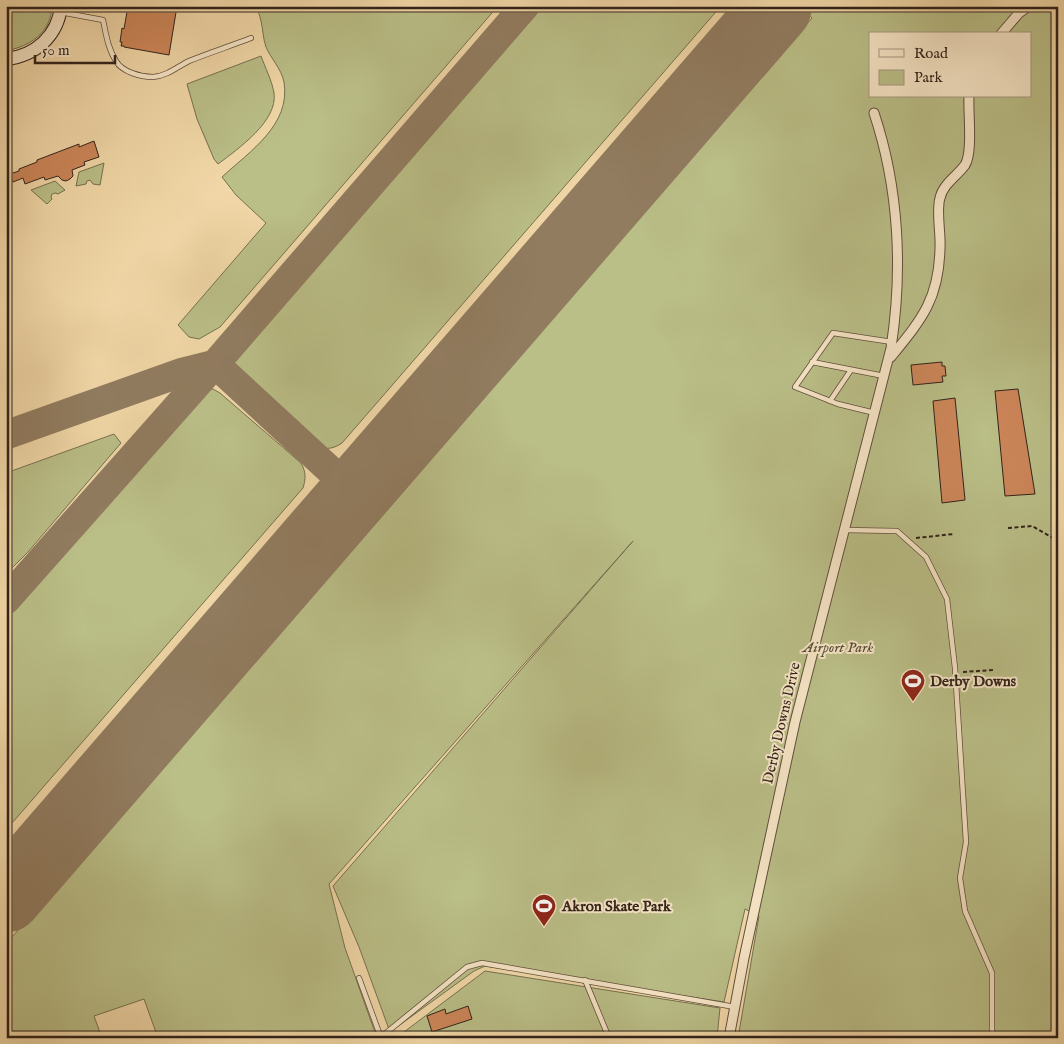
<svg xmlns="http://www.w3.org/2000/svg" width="1064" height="1044" viewBox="0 0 1064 1044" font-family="'IM FELL English',serif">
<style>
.green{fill:#babe87;stroke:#767050;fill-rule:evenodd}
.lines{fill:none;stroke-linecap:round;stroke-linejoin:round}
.taxiway{stroke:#917c60;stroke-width:29}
.runway{stroke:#917c60;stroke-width:71}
.building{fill:#cc8659;stroke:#31221a}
.lane-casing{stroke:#614f3d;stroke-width:6}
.street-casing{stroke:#614f3d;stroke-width:11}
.secondary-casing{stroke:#31221a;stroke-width:14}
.path{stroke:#31221a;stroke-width:2;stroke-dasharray:4 2.5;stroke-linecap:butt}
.lane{stroke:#f6e5c6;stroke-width:4.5}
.street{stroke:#f6e5c6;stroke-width:9}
.secondary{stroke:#f6e5c6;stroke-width:12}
.labels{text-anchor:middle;stroke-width:4;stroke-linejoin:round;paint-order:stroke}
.park-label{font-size:15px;font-style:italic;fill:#534935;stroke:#f6e5c6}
.poi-label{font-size:15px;font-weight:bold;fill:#31221a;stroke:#f6e5c6;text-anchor:start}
.street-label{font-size:15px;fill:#31221a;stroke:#f6e5c6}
</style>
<rect width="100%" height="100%" fill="#f1d7a7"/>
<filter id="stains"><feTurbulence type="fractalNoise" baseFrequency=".004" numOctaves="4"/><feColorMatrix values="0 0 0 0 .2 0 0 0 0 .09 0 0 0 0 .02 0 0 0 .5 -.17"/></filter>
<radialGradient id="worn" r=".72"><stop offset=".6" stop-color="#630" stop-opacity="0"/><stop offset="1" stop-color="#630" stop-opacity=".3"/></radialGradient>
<g class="green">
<path d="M 6,6 L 52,6 C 51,33 30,46 6,51 Z"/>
<path d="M 256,6 L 498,6 L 220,327 L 199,339 L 189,337 L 178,325 L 266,223 L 236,195 L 222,177 C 250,151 291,125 284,82 C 281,68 271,59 266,47 C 263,39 263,29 261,21 C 260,16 258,11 256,6 Z"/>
<path d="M 534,6 L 721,6 L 342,443 C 332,450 323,450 313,444 L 240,378 L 232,368 L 233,355 L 239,346 Z"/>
<path d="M 797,6 L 1058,6 L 1058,1038 L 738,1038 L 759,916 L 745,909 L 724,1002 L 485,966 L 474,971 L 390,1032 L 359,947 L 333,886 L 633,541 L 329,884 L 345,948 L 377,1038 L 158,1038 L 144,999 L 94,1016 L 102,1038 L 6,1038 L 6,944 L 812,18 ZM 870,34 L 1030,34 L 1030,96 L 870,96 Z"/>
<path d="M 261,56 C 265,67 272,81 274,93 C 278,121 238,149 218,164 L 214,159 L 197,119 L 187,84 Z"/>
<polygon points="104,163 100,185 93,184 90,180 87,181 86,184 76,186 79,172"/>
<polygon points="55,181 65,190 58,194 55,193 52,194 51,197 52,199 47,204 31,190"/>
<path d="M 213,389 L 220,393 L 301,463 C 306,472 306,478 303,488 L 6,830 L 6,609 L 196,393 Z"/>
<polygon points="114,434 121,443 28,552 12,568 6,570 6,473"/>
<polygon points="485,971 720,1008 717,1038 396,1038"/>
</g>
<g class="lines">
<g class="taxiway">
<polyline points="774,6 776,8"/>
<polyline points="6,435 183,372 215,364 356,494"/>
<polyline points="6,600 215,364 525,6"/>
</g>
<polyline class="runway" points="6,897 776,8"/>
</g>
<g class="building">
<polygon points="128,6 177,6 169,55 124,47 124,46 121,46 122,42 120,42 122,28 124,29"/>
<polygon points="94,141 99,157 84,162 85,165 72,170 73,176 70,179 66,181 62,180 58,176 45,180 44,177 25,184 23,178 13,182 10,174 19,171 19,169 37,162 37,160 79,144 79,147"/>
<polygon points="942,362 942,366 945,366 946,376 942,376 943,382 913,385 911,365"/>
<polygon points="1018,389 1035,494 1005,496 995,391"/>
<polygon points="955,398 965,500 942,503 933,401"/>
<polygon points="468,1006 472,1019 432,1032 427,1016 445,1009 446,1014"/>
</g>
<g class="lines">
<defs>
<g id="lane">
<path d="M 60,12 L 103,20 C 106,34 108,49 116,61 C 122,72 141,77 153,77 C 167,76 177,67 189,61 C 209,53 230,46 251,38"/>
<polyline points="812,362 884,376"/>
<polyline points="830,401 851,370"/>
<polyline points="875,413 838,404 795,387 833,333 892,342"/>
<polyline points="845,530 897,531 926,557 947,599 955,668 966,842 960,878 965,911 992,973 992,1030 994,1038"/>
<polyline points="359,978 381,1038"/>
<polyline points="585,980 609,1038"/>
<polyline points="381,1037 467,967 482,963 735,1007"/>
</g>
<g id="street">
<polyline points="1001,34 1019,13 1029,6"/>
<path d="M 891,357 C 922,319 939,299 940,248 C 941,233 936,211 940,198 C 943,184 957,176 965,165 C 973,152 968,113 969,96"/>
<path d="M 729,1038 L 744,958 L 795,722 L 891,348 C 903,270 899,188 874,113"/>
</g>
<path id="secondary" d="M 6,59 C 35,56 58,36 61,6"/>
</defs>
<use href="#lane" class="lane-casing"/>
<use href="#street" class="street-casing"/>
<use href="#secondary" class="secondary-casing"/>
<g class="path">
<polyline points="1008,528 1032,526 1058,541"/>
<polyline points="916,538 954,534"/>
<polyline points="963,672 993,670"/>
</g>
<use href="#lane" class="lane"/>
<use href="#street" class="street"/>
<use href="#secondary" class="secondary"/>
</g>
<defs>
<symbol id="stadium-pin" viewBox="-11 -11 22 30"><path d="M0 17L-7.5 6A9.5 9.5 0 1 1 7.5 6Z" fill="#8f2418" stroke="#f6e5c6"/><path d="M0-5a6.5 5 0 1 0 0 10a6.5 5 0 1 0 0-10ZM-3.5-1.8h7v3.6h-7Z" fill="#fff"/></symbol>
</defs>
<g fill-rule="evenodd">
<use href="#stadium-pin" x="899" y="667" width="28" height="38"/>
<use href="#stadium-pin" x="530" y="892" width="28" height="38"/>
</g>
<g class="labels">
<g class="park-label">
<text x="838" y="652">Airport Park</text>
</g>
<g class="poi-label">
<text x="930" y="686">Derby Downs</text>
<text x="562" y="911">Akron Skate Park</text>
</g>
<g class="street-label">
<text transform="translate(781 723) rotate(-77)" y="5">Derby Downs Drive</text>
</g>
</g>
<rect width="1064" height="1044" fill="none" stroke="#f1d7a7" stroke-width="25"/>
<rect x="8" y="8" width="1049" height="1029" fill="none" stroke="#31221a" stroke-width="2.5"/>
<rect x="12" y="12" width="1039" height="1019" fill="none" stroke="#31221a"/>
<rect x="869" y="32" width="162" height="65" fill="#f6e5c6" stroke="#a79781"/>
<rect x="879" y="49" width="25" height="8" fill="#f6e5c6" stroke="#a79781"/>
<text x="914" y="58" font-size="15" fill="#31221a">Road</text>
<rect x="879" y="70" width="25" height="15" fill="#babe87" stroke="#a79781"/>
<text x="914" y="82" font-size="15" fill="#31221a">Park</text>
<path d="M35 55v8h80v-8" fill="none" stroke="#31221a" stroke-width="2.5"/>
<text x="42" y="55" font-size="15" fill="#31221a" stroke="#f6e5c6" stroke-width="4" paint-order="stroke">50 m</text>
<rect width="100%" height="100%" filter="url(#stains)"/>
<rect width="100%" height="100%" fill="url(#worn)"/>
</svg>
